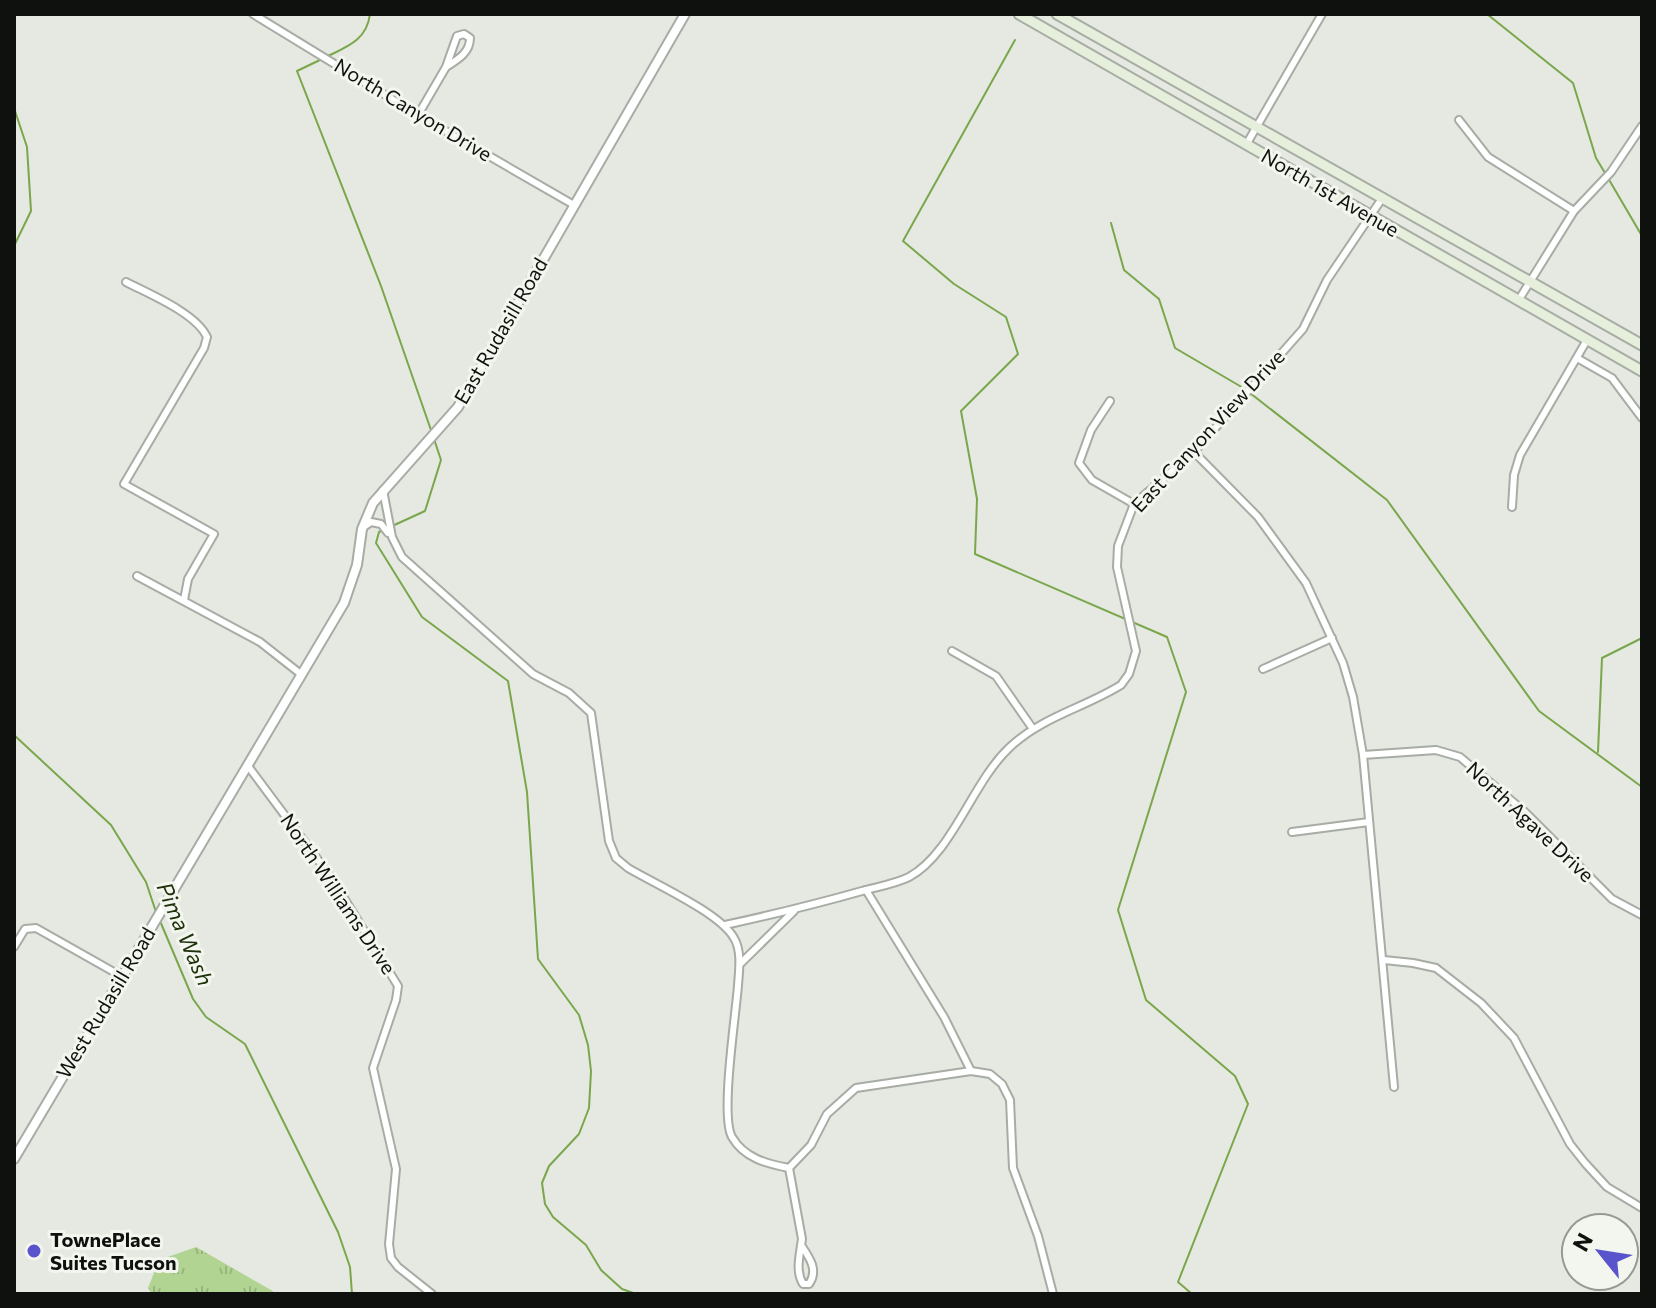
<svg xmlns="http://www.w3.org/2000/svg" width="1656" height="1308" viewBox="0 0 1656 1308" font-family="Commissioner,sans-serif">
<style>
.grass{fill:url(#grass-tufts)}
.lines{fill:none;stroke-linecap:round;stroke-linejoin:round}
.stream{stroke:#7aa64c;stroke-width:2}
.minor-casing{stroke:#a7aca4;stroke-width:10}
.tertiary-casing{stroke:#a7aca4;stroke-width:12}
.secondary-casing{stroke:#a7aca4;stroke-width:13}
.minor{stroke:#fff;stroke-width:6}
.tertiary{stroke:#fff;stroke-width:8}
.secondary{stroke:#e6efdc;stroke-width:9}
.poi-dot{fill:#5a54cc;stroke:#f2f6ee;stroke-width:3}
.labels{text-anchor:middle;stroke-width:6;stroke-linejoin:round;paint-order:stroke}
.street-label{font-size:20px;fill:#0f110e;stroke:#f2f6ee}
.poi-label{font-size:20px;font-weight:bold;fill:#0f110e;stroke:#f2f6ee;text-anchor:start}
.water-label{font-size:22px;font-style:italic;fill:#20320c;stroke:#f2f6ee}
</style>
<defs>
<pattern id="grass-tufts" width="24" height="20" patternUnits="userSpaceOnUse" patternTransform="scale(2)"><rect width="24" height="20" fill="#b1d492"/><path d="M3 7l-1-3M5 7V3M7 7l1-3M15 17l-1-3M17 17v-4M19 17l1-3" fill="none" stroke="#97b57d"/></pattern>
</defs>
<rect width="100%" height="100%" fill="#e5e9e1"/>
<polygon class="grass" points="196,1247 271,1290 276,1294 152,1294 148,1288 159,1260"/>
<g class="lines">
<g class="stream">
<polyline points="1487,14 1573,83 1596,158 1605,173"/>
<polyline points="1015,40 903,241 954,284 1006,317 1018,354 961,411 977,499 975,554 1167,637 1186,692 1118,910 1146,1000 1235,1076 1248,1104 1178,1282 1192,1294"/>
<path d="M 328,56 C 349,46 367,39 370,14"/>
<polyline points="322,59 297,71 381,286 432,433"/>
<polyline points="14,108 27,147 31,211 14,246"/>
<polyline points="1608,178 1642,236"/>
<polyline points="1111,223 1124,270 1159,299 1175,348 1245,389"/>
<polyline points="1250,393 1387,500 1539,711 1642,787"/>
<polyline points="390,527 425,511 441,460 434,439"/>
<polyline points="385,529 379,532 376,543 422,617 508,681 527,792 538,959 579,1015 588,1045 591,1071 589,1108 579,1134 549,1166 542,1183 545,1204 553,1217 586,1245 601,1270 622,1289 636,1294"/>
<polyline points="14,735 111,825 146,882 156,912"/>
<polyline points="1598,752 1602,658 1642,638"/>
<polyline points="160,921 193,999 206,1017 245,1044 338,1232 350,1267 352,1294"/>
</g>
<defs>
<g id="minor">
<polyline points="253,14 418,115 574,205"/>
<path d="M 418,115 L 446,67 L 457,36 L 464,34 L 470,38 C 470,53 457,60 446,67"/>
<polyline points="1459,120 1488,157 1574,211"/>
<polyline points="1246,145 1322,14"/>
<path d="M 126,282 C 149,294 196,313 207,337 L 204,348 L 124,484 L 214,534 L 188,579 L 184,600"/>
<polyline points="1518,301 1574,211 1611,172 1642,126"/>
<polyline points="1577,358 1612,378 1642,418"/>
<polyline points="1110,401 1091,430 1079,463 1092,480 1134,504"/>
<polyline points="1194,452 1258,517 1306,583 1343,663 1353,697 1363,755 1394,1087"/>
<path d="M 383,490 L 392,537 L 402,557 L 533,674 L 569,693 L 591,713 L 609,841 L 616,858 L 628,868 C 655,884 720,913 734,938 C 742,951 739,971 738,985 C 736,1014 720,1116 732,1137 C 744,1158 767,1164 789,1168 L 811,1145 L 827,1114 L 856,1088 L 971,1071 L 990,1074 L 1002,1084 L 1010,1100 L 1013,1168 L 1038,1236 L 1053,1294"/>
<polyline points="1512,507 1514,475 1520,455 1587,340"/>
<polyline points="362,528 371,522 381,524 388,533"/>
<polyline points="137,576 260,642 302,675"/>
<polyline points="952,651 996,676 1033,729"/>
<polyline points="1263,669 1332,638"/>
<polyline points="1363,755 1436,750 1460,757 1526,813 1612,899 1642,915"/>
<polyline points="248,766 333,880 398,986 396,1000 373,1068 396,1169 389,1244 391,1258 398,1267 432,1294"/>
<polyline points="1292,832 1369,822"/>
<polyline points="866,890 944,1017 971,1071"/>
<path d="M 725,925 C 771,915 816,904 862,891 C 876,887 895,884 909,877 C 952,854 972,783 1009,748 C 1041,717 1084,708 1121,685 L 1129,674 L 1136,651 L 1117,567 L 1118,546 L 1134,504 L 1194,452 L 1303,329 L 1327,280 L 1383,197"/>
<polyline points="14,947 25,929 36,928 121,976"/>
<polyline points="1384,960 1413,963 1436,968 1481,1003 1514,1038 1570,1144 1585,1163 1607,1187 1642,1208"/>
<polyline points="740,964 794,911"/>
<path d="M 789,1168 L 802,1239 C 800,1254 795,1271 803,1284 L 809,1284 C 819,1270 809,1257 801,1245"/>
</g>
<polyline id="tertiary" points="14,1159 344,603 357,565 362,529 373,503 458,407 685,14"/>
<g id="secondary">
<polyline points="1019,14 1642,371"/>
<polyline points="1057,14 1642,345"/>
</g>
</defs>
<use href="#minor" class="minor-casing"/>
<use href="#tertiary" class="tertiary-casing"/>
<use href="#secondary" class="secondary-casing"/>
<use href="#minor" class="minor"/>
<use href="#tertiary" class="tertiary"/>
<use href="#secondary" class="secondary"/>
</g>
<circle class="poi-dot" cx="34" cy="1251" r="8"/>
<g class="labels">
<g class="street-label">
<text transform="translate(413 110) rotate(31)" y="7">North Canyon Drive</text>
<text transform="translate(1330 193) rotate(30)" y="7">North 1st Avenue</text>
<text transform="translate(501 331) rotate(-60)" y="7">East Rudasill Road</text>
<text transform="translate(1208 431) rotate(-47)" y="7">East Canyon View Drive</text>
<text transform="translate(1530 822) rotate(43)" y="7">North Agave Drive</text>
<text transform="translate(338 894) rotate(56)" y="7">North Williams Drive</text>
<text transform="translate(106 1003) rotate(-59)" y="7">West Rudasill Road</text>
</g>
<g class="poi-label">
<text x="50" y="1247">TownePlace<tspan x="50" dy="23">Suites Tucson</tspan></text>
</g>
<g class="water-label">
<text transform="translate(185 934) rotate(67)" y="8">Pima Wash</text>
</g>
</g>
<rect width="1656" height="1308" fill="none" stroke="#0f110e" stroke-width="32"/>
<g transform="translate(1600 1252) rotate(300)"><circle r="38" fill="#f2f6ee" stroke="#979a94" stroke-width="2"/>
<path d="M0-6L14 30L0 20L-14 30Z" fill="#5a54cc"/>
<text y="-12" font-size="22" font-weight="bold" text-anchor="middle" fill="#0f110e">N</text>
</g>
</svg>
